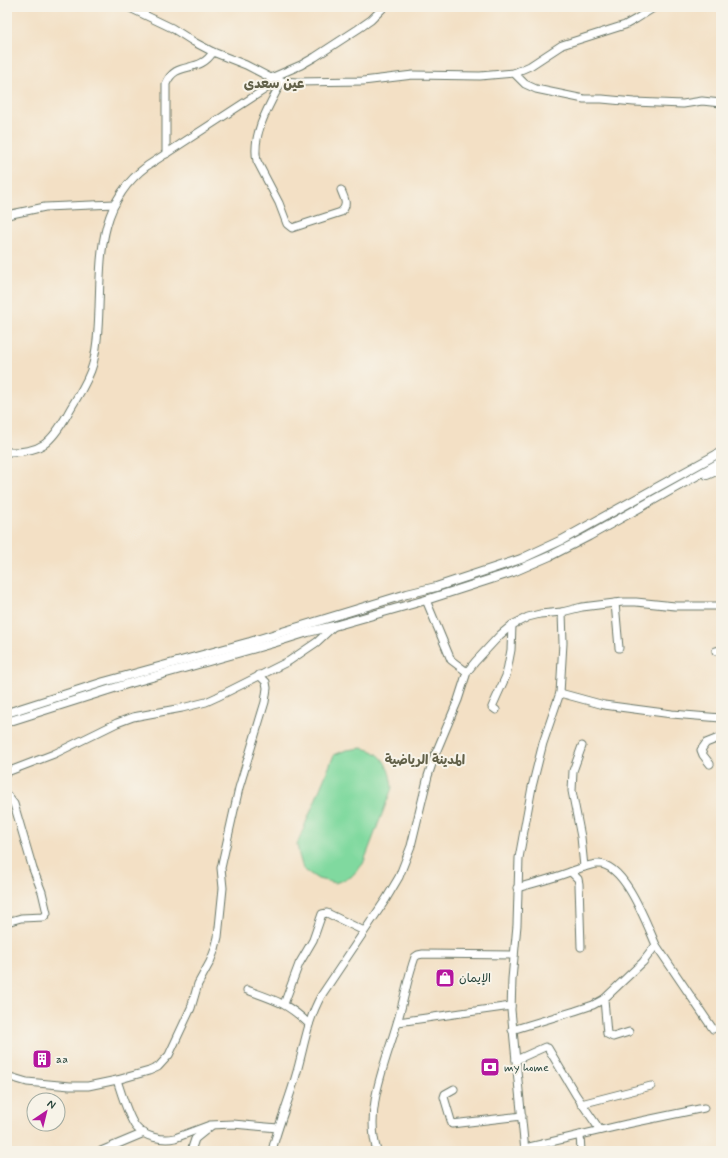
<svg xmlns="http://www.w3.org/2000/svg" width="728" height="1158" viewBox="0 0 728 1158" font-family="Mynerve,'Playpen Sans Arabic',sans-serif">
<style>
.green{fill:#80d99f;stroke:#508b6a}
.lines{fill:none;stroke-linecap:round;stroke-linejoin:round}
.minor-casing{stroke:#697667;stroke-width:9}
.major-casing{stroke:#697667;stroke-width:10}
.minor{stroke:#fff;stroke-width:7}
.major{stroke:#fff;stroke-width:8}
.labels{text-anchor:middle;stroke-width:4;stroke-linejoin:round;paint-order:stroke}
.poi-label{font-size:12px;fill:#1f3d34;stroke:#f7f3e8;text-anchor:start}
.neighbourhood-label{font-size:13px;font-weight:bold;fill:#626149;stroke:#f7f3e8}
.quarter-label{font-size:14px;font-weight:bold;fill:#626149;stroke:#f7f3e8}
</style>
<rect width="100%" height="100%" fill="#f7f3e8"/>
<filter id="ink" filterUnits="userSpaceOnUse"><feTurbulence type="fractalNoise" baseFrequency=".025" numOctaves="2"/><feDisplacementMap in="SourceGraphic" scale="8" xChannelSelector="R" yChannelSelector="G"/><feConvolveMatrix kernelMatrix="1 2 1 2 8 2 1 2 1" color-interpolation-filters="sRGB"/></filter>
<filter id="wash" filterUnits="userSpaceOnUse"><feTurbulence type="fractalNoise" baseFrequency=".012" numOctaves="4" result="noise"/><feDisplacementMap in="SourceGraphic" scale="16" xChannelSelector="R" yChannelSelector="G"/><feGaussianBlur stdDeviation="0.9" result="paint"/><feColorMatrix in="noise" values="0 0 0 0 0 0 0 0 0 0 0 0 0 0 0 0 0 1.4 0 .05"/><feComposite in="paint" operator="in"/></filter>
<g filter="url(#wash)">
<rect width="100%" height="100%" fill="#f3e0c5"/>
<path class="green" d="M 362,748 C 366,749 371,750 374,752 C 387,759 391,775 392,788 L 363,864 L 351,877 L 335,883 L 318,879 L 303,869 L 299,855 L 297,844 L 334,755 L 346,750 Z"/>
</g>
<g filter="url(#ink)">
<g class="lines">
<defs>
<g id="minor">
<polyline points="128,7 172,28 194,42 213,52 246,65 271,78 282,81 297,82 363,81 413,75 480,76 514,73 530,66 562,45 625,25 636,19 655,7"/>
<polyline points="514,73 525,84 536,89 584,99 602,99 634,102 683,104 702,101 721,103"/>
<path d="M 282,81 C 270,104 251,134 257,161 L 279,203 L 287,224 L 292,228 L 341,212 C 349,205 344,198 341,190"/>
<path d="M 166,154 L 166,84 C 176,59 199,75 213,52"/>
<polyline points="7,215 45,207 115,204"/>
<path d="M 7,452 C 41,453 51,443 67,415 C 76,398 88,383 93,364 C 109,296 81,215 147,166 L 267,88 L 271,78 L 301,65 L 315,57 L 358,29 L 371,20 L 384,7"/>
<polyline points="426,600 451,660 467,672"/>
<polyline points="615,603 619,648"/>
<polyline points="716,651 721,650"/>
<polyline points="560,693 604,705 672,714 721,718"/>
<polyline points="496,710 492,707 506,676 511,650 512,625"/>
<polyline points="582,746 573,771 572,791 581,837 584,867"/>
<polyline points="710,764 703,755 701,750 706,743 721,737"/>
<polyline points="7,772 54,754 117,723 133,717 182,708 206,702 217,697 289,661 317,642 334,626"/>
<polyline points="7,795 14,804 33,869 42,892 47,913 44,917 21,918 7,922"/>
<polyline points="571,872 578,879 579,884 581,947"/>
<path d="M 517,888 C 534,883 551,879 567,873 C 577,870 586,865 597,864 C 624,861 647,925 656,945"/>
<path d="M 247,990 C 275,1000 287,1003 309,1024"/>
<polyline points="604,999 607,1034 613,1037 629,1032"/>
<polyline points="284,1004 299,964 313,940 322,914 327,913 364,931"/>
<polyline points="398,1022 511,1006"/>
<polyline points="512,1030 575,1011 593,1005 604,999 643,962 656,945 713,1029"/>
<polyline points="516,1060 545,1047 548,1048 576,1095 600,1130"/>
<polyline points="7,1076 27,1082 70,1086 88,1086 117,1080 149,1071 158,1067 169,1055 191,1008 198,984 210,962 215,949 218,937 223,888 221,868 239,788 265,702 267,688 266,682 259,675"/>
<path d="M 117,1080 C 121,1092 128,1117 136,1127 C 144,1137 163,1141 175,1138 L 210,1125 L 233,1124 L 278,1128"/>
<polyline points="454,1089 445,1094 444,1097 452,1124 522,1116"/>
<polyline points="581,1104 651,1086"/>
<polyline points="580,1135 581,1151"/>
<polyline points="525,1148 627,1124 704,1108"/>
<polyline points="101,1151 144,1133"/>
<polyline points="191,1151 195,1139 211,1126"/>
<path d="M 272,1151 C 278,1125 289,1101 296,1075 C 304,1048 307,1021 321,996 L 386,899 L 399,877 L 411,846 L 428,776 L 435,755 L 458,700 L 467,672 L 475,662 L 500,635 L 512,625 L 528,617 L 540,614 L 562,612 L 582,607 L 623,602 L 636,602 L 675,606 L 721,606"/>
<path d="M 377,1151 C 364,1109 386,1062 397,1023 C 404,1001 407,979 415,957 L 418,955 L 423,954 L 514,955"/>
<polyline points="525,1151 511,1010 512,979 517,925 519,858 532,787 543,743 560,693 563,643 562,612"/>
</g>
<g id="major">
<polyline points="707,475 721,469"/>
<polyline points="7,713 104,682 250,642 407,594 436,587 521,559 562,540 721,452"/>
<polyline points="7,722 127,684 273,643 308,632 334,626 426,600 513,572 550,556 589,536 721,462"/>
</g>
</defs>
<use href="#minor" class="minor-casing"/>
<use href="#major" class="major-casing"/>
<use href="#minor" class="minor"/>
<use href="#major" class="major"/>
</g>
</g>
<defs>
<symbol id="shop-square" viewBox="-11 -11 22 22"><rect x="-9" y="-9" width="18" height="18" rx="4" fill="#b5179e" stroke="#f7f3e8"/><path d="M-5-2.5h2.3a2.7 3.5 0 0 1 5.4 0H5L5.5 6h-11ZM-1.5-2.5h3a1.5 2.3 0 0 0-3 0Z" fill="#fff"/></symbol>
<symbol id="building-square" viewBox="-11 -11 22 22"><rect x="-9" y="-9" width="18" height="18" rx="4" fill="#b5179e" stroke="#f7f3e8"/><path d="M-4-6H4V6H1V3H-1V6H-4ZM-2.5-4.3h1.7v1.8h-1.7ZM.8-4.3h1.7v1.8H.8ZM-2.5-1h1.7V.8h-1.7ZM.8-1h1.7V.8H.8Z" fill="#fff"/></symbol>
<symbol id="bank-square" viewBox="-11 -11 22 22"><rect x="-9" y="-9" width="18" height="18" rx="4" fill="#b5179e" stroke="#f7f3e8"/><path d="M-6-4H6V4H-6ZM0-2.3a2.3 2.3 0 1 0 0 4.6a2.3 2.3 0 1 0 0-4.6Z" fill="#fff"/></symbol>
</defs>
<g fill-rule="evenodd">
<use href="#shop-square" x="434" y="967" width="22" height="22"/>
<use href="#building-square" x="31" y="1048" width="22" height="22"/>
<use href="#bank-square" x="479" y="1056" width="22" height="22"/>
</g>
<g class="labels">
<g class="poi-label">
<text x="459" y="982">الإيمان</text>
<text x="56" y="1063">aa</text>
<text x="504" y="1071">my home</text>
</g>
<g class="neighbourhood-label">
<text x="425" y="764">المدينة الرياضية</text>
</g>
<g class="quarter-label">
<text x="274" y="88">عين سعدى</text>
</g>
</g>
<rect width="728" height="1158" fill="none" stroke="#f7f3e8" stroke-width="24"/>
<g transform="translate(46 1112) rotate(35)"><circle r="19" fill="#f7f3e8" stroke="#a1aaa0"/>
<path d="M0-3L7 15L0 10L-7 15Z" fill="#b5179e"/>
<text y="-6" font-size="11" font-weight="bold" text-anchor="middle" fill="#1f3d34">N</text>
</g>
</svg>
